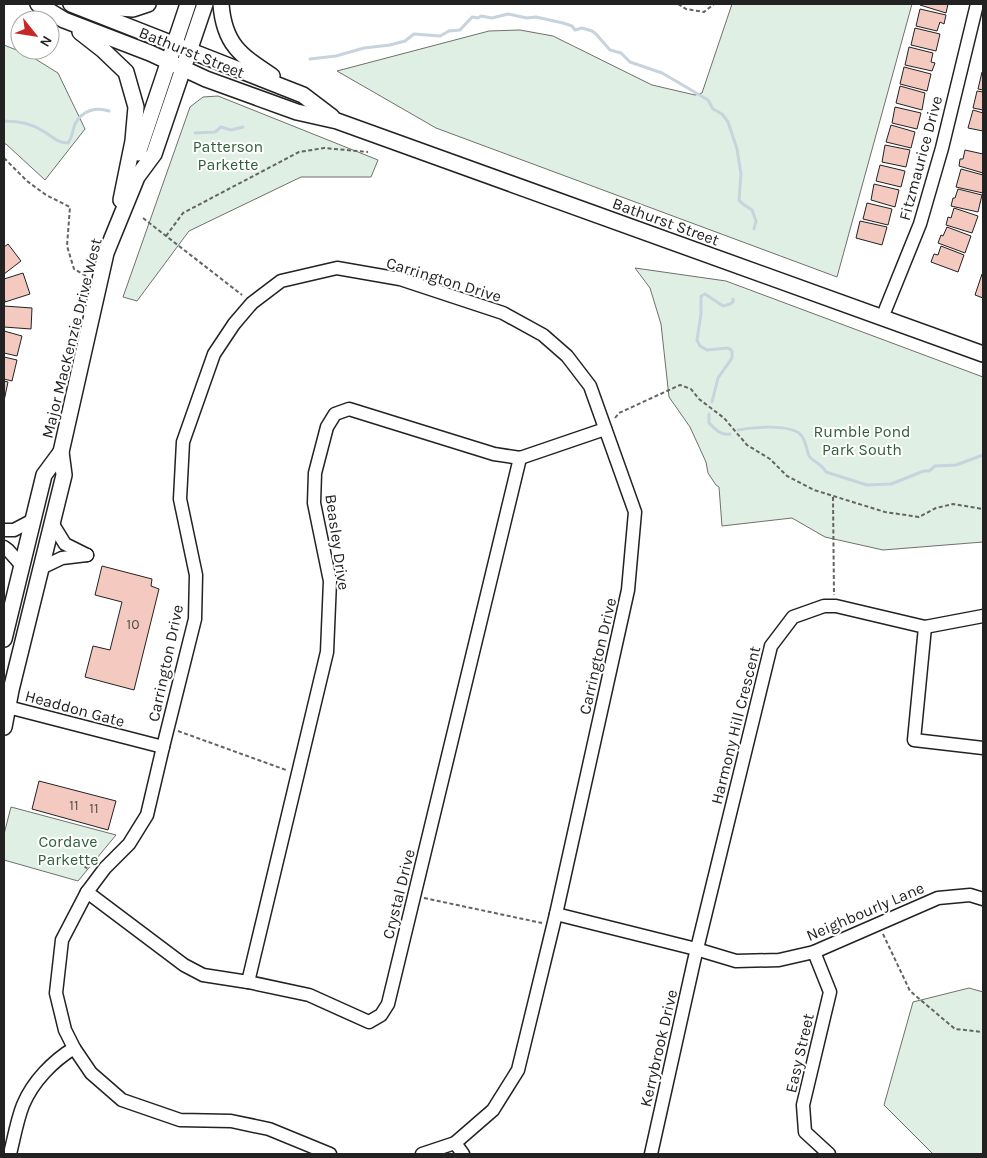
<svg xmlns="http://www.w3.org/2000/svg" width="987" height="1158" viewBox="0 0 987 1158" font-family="Karla,sans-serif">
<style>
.green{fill:#e0efe3;stroke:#6f6f6f}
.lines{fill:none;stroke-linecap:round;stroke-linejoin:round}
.stream{stroke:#c7d3dd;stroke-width:3}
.building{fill:#f3c9c0;stroke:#222}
.minor-casing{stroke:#222;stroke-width:15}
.major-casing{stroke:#222;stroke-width:18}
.path{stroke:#646464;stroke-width:2;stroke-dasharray:4 2.5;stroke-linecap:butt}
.minor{stroke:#fff;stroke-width:12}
.major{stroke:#fff;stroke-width:15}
.labels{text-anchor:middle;stroke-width:4;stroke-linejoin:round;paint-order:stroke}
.number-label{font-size:14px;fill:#564c4a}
.street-label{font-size:16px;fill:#222;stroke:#fff}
.park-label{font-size:16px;fill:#2f5e38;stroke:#fff}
</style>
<rect width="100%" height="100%" fill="#fff"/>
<g class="green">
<polygon points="732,4 912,4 837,277 436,128 337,71 489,31 520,30 553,36 652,85 695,95 702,93"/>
<polygon points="4,45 29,55 58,73 85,129 45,180 6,144 4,144"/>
<polygon points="218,96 378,160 371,177 301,177 189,231 137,301 123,297 190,107 203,97"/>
<polygon points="635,268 726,281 983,377 983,542 883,550 825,537 792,518 722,526 719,487 716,485 708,473 706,462 690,427 669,397 661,324 650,288"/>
<polygon points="11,807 116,835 78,881 4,860 4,834"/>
<polygon points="969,988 983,992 983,1154 933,1154 884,1105 913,1002"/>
</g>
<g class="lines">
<g class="stream">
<polyline points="310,59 336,56 364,48 390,45 405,41 414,34 440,36 449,31 460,30 472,17 478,18 481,16 492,18 508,14 527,18 536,17 563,23 572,26 575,30 582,28 592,31 596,34 610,50 621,53 630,62 662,73 681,84 708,100 713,109 722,114 728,122 737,149 741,174 739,200 743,204 752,210 756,221 754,229"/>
<path d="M 4,121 C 18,121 31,123 43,131 C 52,136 57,143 68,143 C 73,137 72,131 75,124 C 82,110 96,107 109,111"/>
<polyline points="195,133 215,132 221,127 231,130 243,127"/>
<polyline points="712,402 718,378 732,358 732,351 728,348 707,350 700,346 697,340 701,314 701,296 705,294 723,306 730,304 733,302 733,299"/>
<path d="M 709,414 L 709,423 C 715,429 721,436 730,434"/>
<path d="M 738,430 C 752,427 789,424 800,434 C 806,439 806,449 809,456 C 814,463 821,463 826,472 L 867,485 L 891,484 L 924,471 L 929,471 L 935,466 L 956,465 L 983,455"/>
</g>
</g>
<g class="building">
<polygon points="920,4 948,4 946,13 920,5"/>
<polygon points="920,9 946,15 944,24 940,22 937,31 916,26"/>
<polygon points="915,28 940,34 936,51 911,45"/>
<polygon points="909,47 933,53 931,62 935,63 932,71 905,65"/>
<polygon points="904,67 931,74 927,91 900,84"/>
<polygon points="982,72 983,72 983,90 978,89"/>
<polygon points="900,86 925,93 922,110 896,103"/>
<polygon points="977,91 983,92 983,110 973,108"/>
<polygon points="895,107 921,113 917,129 892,123"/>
<polygon points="973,110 983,113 983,131 968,128"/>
<polygon points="891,125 915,132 911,148 886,142"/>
<polygon points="885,145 910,150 906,167 882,162"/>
<polygon points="965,150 983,154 983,173 959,166 960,159 963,159"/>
<polygon points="880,165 905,171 901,187 876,181"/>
<polygon points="961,169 983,175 983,193 956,187"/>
<polygon points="874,184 899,190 895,207 871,200"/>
<polygon points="958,189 982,195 978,212 951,206 953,198 955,198"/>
<polygon points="867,203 892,209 888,225 863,219"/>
<polygon points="954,208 978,216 972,233 946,225 948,217 951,218"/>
<polygon points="860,221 887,227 882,245 856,238"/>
<polygon points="947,227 971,236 965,253 938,243 941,235 943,236"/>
<polygon points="8,244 21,261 4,274 4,247"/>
<polygon points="941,246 964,255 958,272 931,262 934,254 938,255"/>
<polygon points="23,273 30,294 5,302 4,296 4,279"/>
<polygon points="982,274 983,275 983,298 975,295"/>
<polygon points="4,306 32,308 31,329 4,327"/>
<polygon points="4,331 22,336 17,356 4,353"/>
<polygon points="4,357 17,360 12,381 4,379"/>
<polygon points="4,381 8,382 4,401"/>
<polygon points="102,566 152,579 151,586 159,589 134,690 85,677 93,646 110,650 122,602 95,595"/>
<polygon points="39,781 116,801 108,830 32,809"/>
</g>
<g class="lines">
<defs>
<g id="minor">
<polyline points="882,318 920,224 942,148 977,4"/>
<polyline points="52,523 65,544 87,555"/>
<polyline points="4,530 14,530 33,520"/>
<polyline points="4,547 8,550 22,566"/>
<polyline points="41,568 62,558 87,555"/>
<polyline points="925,627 914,740 983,748"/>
<polyline points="4,706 163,747"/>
<polyline points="87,892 184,965 203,975 248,982 309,995 369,1022 381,1015 388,1004 520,458"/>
<polyline points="556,914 696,949 736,961 779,960 814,952 938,898 970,895 983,899"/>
<polyline points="814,952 830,992 803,1105 805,1132 829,1154"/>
<polyline points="248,982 327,652 330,581 314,503 315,473 327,427 335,414 349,409 494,454 520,458 605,429"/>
<polyline points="455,1143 463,1154"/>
<path d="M 10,1154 C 14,1138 17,1120 23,1105 C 33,1081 53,1061 74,1048"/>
<polyline points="330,1154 269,1129 231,1121 180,1120 122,1100 91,1073 74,1048 65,1030 56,993 62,940 87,892 105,868 129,844 147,815 163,747 195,619 196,575 180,499 183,442 214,354 234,324 252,303 281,281 337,268 400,279 503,313 543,335 567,356 590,386 635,512 628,590 556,914 518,1070 493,1110 455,1143 422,1154"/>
<polyline points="651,1154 694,961 771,646 793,617 824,606 836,606 925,627 983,616"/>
</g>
<g id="major">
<polyline points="38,4 64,20 150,53 206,79 297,112 337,121 983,354"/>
<polyline points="71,4 303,95 332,117"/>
<path d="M 221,4 C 224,44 240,55 272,76"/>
<polyline points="92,6 133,9 148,4"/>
<polyline points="80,32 103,50 126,72 136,107 133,141 121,200"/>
<polyline points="138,153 188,4"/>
<polyline points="4,639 44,475 61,452"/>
<polyline points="4,727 11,690 64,475 61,452 106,253 137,177 154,154 205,4"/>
</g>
</defs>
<use href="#minor" class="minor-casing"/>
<use href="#major" class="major-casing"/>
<g class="path">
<polyline points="678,4 686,9 704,12 714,4"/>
<polyline points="4,158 27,181 46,195 70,207 67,246 74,269 86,276"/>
<polyline points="143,218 242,295"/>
<polyline points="166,236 183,213 299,152 324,148 368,152"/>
<polyline points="615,418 619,413 680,385 691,389 699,399 724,418 747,445 770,459 787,476 814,490 885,512 919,517 936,508 953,504 983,509"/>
<polyline points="833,497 834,595"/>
<polyline points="178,731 286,770"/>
<polyline points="79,862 89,870"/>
<polyline points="424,898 542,923"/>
<polyline points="883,934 910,991 955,1029 983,1032"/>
</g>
<use href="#minor" class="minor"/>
<use href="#major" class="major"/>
</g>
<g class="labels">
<g class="number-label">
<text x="133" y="629">10</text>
<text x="74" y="810">11</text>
<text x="94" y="813">11</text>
</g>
<g class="street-label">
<text transform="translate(192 52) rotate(22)" y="6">Bathurst Street</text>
<text transform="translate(920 158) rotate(-75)" y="6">Fitzmaurice Drive</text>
<text transform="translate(666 221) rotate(20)" y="6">Bathurst Street</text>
<text transform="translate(444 279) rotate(17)" y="6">Carrington Drive</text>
<text transform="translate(71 338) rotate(-76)" y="6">Major MacKenzie Drive West</text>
<text transform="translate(338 542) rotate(82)" y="6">Beasley Drive</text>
<text transform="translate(597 656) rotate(-77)" y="6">Carrington Drive</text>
<text transform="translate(165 663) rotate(-78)" y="6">Carrington Drive</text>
<text transform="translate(75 708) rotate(15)" y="6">Headdon Gate</text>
<text transform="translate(735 725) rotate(-76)" y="6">Harmony Hill Crescent</text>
<text transform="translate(398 894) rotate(-76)" y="6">Crystal Drive</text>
<text transform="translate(865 911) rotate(-23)" y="6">Neighbourly Lane</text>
<text transform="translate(658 1048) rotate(-77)" y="6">Kerrybrook Drive</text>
<text transform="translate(799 1053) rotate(-77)" y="6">Easy Street</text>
</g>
<g class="park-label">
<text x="228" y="152">Patterson<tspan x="228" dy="18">Parkette</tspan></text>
<text x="862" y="437">Rumble Pond<tspan x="862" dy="18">Park South</tspan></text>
<text x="68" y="847">Cordave<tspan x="68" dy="18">Parkette</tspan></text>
</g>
</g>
<rect width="987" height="1158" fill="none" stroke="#222222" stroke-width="10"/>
<g transform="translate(35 35) rotate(120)"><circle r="24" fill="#ffffff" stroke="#a7a7a7"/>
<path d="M0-4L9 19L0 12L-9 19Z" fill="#c62828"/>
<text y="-8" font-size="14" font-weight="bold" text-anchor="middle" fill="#222222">N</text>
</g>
</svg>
